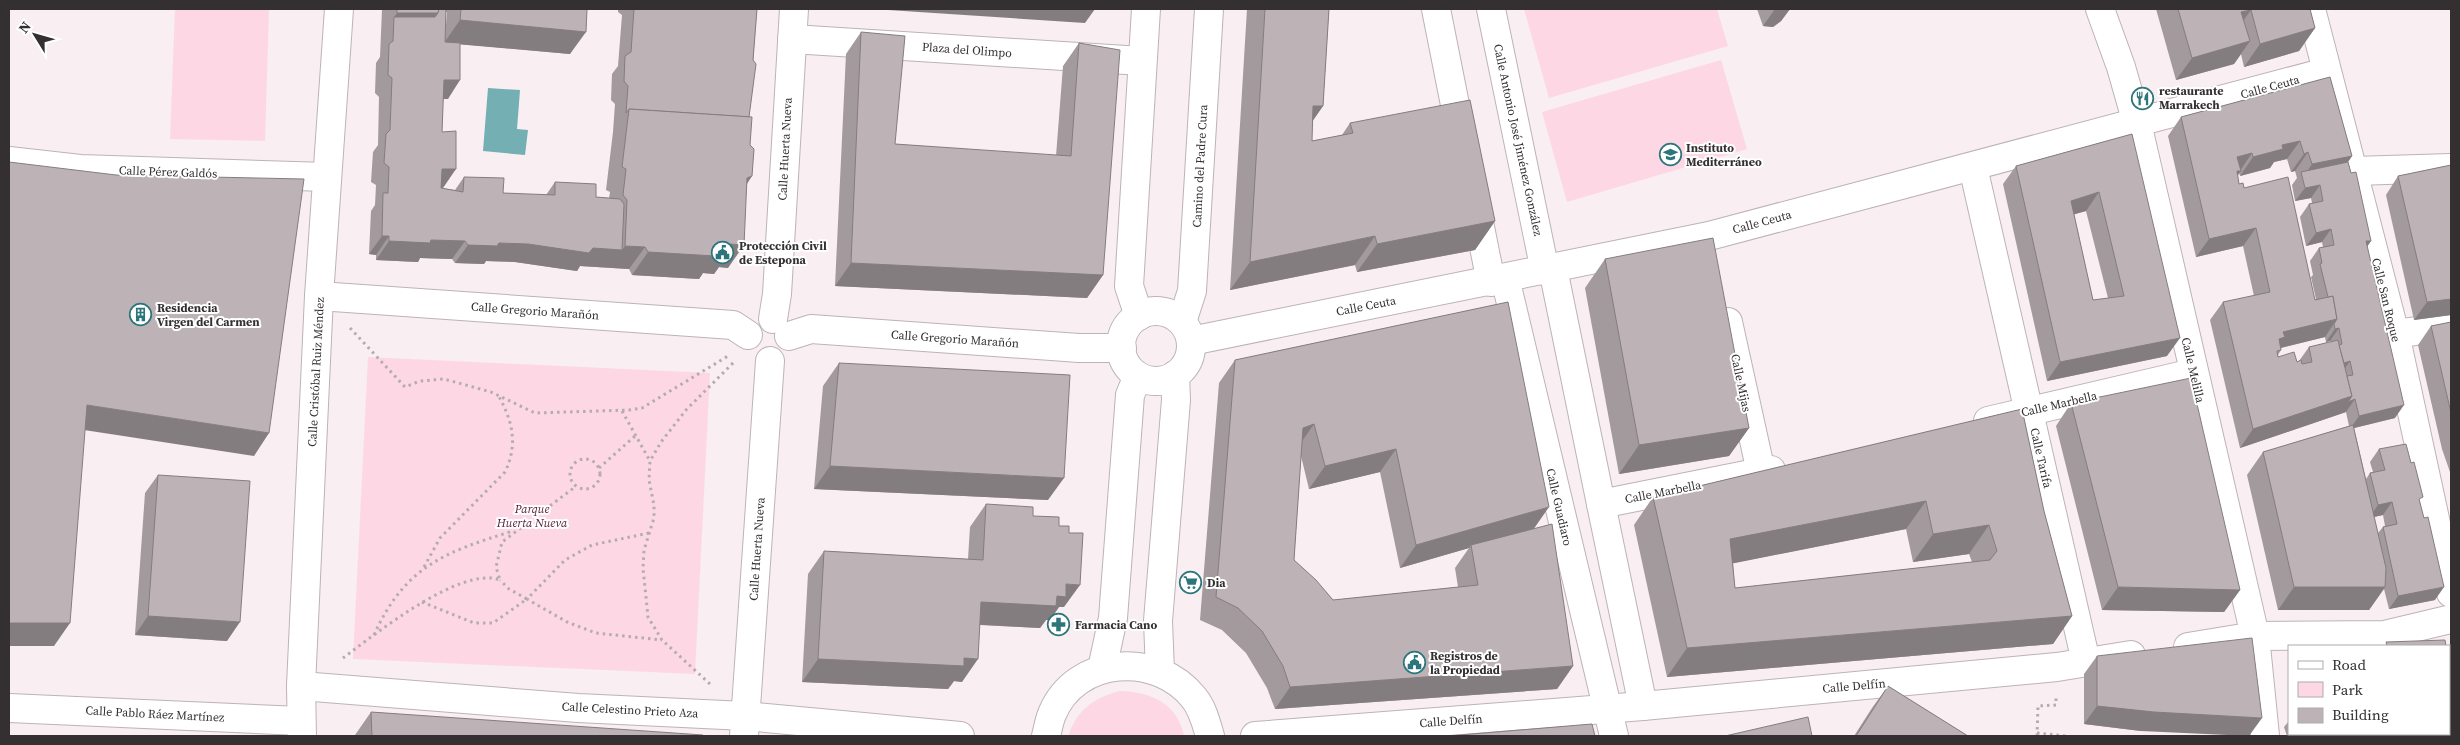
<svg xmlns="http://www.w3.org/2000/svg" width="2460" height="745" viewBox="0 0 2460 745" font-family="'Source Serif 4',serif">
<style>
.green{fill:#fdd8e4}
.water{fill:#73afb3}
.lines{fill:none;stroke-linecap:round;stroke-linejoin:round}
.pedestrian-casing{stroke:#bdb3b6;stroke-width:30}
.minor-casing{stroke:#bdb3b6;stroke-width:30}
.tertiary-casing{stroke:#bdb3b6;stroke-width:30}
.path{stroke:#b4acaf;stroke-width:3;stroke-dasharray:2.5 4;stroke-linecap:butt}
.pedestrian{stroke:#fff;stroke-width:28}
.minor{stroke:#fff;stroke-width:28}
.tertiary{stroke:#fff;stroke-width:28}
.wall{fill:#a39a9d;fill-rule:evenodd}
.shaded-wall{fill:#847d7f}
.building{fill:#bdb3b6;stroke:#847d7f;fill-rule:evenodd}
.labels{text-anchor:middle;stroke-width:4;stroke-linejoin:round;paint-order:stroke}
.street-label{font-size:12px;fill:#343031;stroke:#fff}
.poi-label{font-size:12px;font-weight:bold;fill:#343031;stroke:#fff;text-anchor:start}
.park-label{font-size:12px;font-style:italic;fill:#581c36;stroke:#fff}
</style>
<rect width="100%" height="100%" fill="#f9eef2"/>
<g class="green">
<polygon points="175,9 269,9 265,141 170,139"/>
<polygon points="1524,9 1717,9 1728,46 1549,98"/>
<polygon points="1721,60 1747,149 1567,202 1542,112"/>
<polygon points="368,357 710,373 695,674 353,659"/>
<path d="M 1120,691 C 1151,692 1177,703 1184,736 L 1068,736 C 1077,710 1093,698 1120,691 Z"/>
</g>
<polygon class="water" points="488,88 520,90 517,129 528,130 525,155 483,151"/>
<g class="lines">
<defs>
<g id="pedestrian">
<polyline points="1436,9 1462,140"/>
<polyline points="1491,9 1545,271"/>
<polyline points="2354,171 2451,168"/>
<polyline points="1475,202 1491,282"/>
<polyline points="1505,278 1614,736"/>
<polyline points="2395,334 2451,326"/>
<polyline points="1601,504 1643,706"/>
</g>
<g id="minor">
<polyline points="2100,9 2121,67 2137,123 2255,636 2265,736"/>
<polyline points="2311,9 2395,334 2451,593"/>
<polyline points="792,39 1142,61"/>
<polyline points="9,161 80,169 327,177"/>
<polyline points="1973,167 2086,662"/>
<polyline points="1553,269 1601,504 1771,470"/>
<polyline points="319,296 733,325 748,335"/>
<polyline points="773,319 777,294 794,9"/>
<polyline points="1728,322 1761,472"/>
<polyline points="789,336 811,329 1079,348 1122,348"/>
<polyline points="1191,341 1709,236 2326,72"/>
<polyline points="1988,421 2193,373"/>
<polyline points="2188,647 2255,636 2384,635 2451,619"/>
<polyline points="301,686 578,708 745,716 960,736"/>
<polyline points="9,708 301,721"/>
<polyline points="302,736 301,686 319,296 339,9"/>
<polyline points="744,736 770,361"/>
<polyline points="1255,736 1643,706 2057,667 2131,655"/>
</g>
<g id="tertiary">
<circle cx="1156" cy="346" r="35"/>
<polyline points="1139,316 1129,286 1146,9"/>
<polyline points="1182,322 1192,291 1209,9"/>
<polyline points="1102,669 1113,618 1130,395 1138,376"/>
<polyline points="1160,672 1158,621 1176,400 1175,375"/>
<path d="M 1046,736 C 1048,729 1049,721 1052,714 C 1076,656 1157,651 1194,698 C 1203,709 1206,723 1210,736"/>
</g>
</defs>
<use href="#pedestrian" class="pedestrian-casing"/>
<use href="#minor" class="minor-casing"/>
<use href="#tertiary" class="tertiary-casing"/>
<g class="path">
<polyline points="350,328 405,387 420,381 444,379 491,392 535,413 629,410 642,408 728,356"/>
<polyline points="622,411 650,461"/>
<circle cx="585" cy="474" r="15"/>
<polyline points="599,468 635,436"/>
<polyline points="649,533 592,545 565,560 527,599 567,622 596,633 662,640"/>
<path d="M 424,567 L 440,538 L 505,472 C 518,445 513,421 498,395"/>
<polyline points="422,602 474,623 493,623 527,599 509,589 500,580"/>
<path d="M 374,635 C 405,566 445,552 513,531"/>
<path d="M 343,658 C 374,635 461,565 500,580 L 496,567 L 502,542 L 575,487"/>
<polyline points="710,684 662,640 648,617 643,568 644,550 654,518 654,505 649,480 650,461 661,442 686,410 734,362"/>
<polyline points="2037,733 2066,736"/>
<polyline points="2037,736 2038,706 2056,705 2056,697"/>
</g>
<use href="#pedestrian" class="pedestrian"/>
<use href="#minor" class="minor"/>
<use href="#tertiary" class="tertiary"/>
</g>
<g class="wall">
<path d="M 382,9 L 587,9 L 570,54 L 460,44 L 448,99 L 443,99 L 442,132 L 443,188 L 441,188 L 455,190 L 464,177 L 503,193 L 546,195 L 555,182 L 596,197 L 609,198 L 610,192 L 606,190 L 613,132 L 615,104 L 611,100 L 612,74 L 618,66 L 622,15 L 618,12 L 618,9 L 757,9 L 749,117 L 750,145 L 752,176 L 747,184 L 728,268 L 719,267 L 714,274 L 703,273 L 699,279 L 632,275 L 629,269 L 580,266 L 577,271 L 515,262 L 486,261 L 484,264 L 455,263 L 452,259 L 420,258 L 418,262 L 376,260 L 376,255 L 369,254 L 371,211 L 375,205 L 376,185 L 371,182 L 373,152 L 378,145 L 379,97 L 375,93 L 376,63 L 380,57 ZM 446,12 L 447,12 L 445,37 Z"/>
<polygon points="1247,9 1329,9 1323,106 1312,121 1312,141 1342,135 1350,123 1495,221 1475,250 1357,272 1355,265 1230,290"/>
<polygon points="1757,9 1790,9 1781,21 1773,27 1763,26"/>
<polygon points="2156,9 2310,9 2315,28 2299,51 2244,67 2241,54 2234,64 2176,80"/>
<polygon points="861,32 895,144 1056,156 1063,66 1079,43 1103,275 1087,298 835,286 846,54"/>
<path d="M 2330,77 L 2352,156 L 2348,162 L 2371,241 L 2367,246 L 2395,418 L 2354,428 L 2366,479 L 2370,473 L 2373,472 L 2370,462 L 2379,449 L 2420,502 L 2435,600 L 2389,609 L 2384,589 L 2369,610 L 2278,610 L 2247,475 L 2263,452 L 2349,426 L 2346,412 L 2240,448 L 2210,320 L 2223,302 L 2254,296 L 2243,246 L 2196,257 L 2168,136 L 2181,117 ZM 2287,159 L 2291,172 L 2295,171 L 2297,178 L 2292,185 L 2295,201 L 2311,198 L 2312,203 L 2309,204 L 2300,217 L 2306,246 L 2322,242 L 2323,247 L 2319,248 L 2310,261 L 2313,275 L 2311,277 L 2316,299 L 2315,300 L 2244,188 L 2239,184 L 2237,175 L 2239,172 L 2240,176 L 2270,168 L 2274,162 ZM 2325,337 L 2326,342 L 2330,341 L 2330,342 L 2309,347 L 2299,361 L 2297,362 L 2278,357 L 2278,355 L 2281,350 L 2281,348 ZM 2383,515 L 2385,526 L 2383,527 L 2378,533 L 2374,517 Z"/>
<path d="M 2132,134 L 2167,356 L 2047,381 L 2003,184 L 2016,166 ZM 2086,211 L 2108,298 L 2093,300 L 2074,214 Z"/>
<polygon points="2451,165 2451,315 2414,320 2386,195 2398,176"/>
<polygon points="1605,259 1749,428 1729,456 1619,474 1585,288"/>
<path d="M 1508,302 L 1534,529 L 1573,666 L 1557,689 L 1275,709 L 1267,688 L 1246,653 L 1222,630 L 1200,620 L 1219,383 L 1235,360 ZM 1301,456 L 1309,489 L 1380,472 L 1400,568 L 1469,548 L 1455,568 L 1458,587 L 1333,600 L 1294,560 Z"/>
<polygon points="2451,322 2451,475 2442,449 2418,345 2431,326"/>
<polygon points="839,363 1048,500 814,489 823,386"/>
<polygon points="2071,403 2240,590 2224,612 2102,610 2056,426"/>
<path d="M 2022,409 L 2044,511 L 2072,616 L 2053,644 L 1667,677 L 1634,525 L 1653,497 ZM 1906,529 L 1913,562 L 1969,554 L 1972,562 L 1735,588 L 1733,563 Z"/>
<polygon points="158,475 227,641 135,635 145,493"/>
<polygon points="986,504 1033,516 1059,526 1064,607 1059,607 1050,620 1046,620 1040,628 980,625 962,682 954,681 948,689 802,682 808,574 824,551 968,559 970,527"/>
<polygon points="2097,656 2141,731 2084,724 2084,674"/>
<polygon points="1888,686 1968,736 1854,736 1872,708"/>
<polygon points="371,712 703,736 355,736 355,735"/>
<polygon points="2289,721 2289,734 2449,734 2451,736 2287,736 2284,727"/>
</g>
<g class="shaded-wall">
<polygon points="873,9 1095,9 1085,23"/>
<polygon points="1775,9 1790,9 1781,21 1773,27 1763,26"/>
<polygon points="2251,10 2235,32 2241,12"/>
<polygon points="397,13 438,13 423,36 394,17"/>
<polygon points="460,20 586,32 570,54 444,43"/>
<polygon points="2315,28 2299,51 2244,67 2260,44"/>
<polygon points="2250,41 2234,64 2176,80 2192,58"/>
<polygon points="444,80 460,80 448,99 431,99"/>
<polygon points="1313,106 1323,106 1303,135"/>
<polygon points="2300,141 2287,159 2274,162 2270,168 2240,176 2253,157 2282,145"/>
<polygon points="2308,152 2295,171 2291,172 2304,154"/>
<polygon points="2252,153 2240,171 2241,171 2228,189 2237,157"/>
<polygon points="2352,156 2339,175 2303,178 2312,164"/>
<polygon points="442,169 456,169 443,188 429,187"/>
<polygon points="752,176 736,198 747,178"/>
<polygon points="2320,185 2311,198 2295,201 2305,188"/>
<polygon points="2099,192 2086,211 2058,219 2071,201"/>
<polygon points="1495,221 1475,250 1357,272 1377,244"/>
<polygon points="2256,228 2243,246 2196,257 2209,239"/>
<polygon points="2331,229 2322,242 2306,246 2316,233"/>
<polygon points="382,236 389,236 376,255 369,254"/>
<polygon points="1375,236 1355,265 1230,290 1250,262"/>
<polygon points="431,240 465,241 452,259 420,258 418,262 376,260 389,241"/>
<polygon points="2366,241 2371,241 2362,254"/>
<polygon points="499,243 528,244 622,250 625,246 645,247 629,269 580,266 577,271 515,262 486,261 484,264 455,263 468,245"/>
<polygon points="730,244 744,245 728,268 719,267 714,274 703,273 699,279 632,275 648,252"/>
<polygon points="851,263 1103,275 1087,298 835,286"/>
<polygon points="2451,299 2451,315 2414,320 2427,302"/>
<polygon points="2337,319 2325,337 2276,349 2266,357 2283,332"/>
<polygon points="2339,328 2330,341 2326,342 2335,329"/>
<polygon points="2180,338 2167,356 2047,381 2060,362"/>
<polygon points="2350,361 2341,374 2339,364"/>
<polygon points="2352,396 2355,399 2346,412 2240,448 2253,429"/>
<polygon points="87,405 269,433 254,456 71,428"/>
<polygon points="2404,405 2395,418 2350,429 2359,416"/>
<polygon points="1314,424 1298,447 1303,428"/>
<polygon points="1749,428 1729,456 1619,474 1639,445"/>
<polygon points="1396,449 1380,472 1309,489 1325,466"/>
<polygon points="830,466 1064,478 1048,500 814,489"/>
<polygon points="1926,501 1906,529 1710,568 1730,539"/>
<polygon points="2392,502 2383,515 2369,518 2378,505"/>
<polygon points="1549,507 1533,530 1471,545 1469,548 1400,568 1416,545"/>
<polygon points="1989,525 1969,554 1913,562 1933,534"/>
<polygon points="1066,584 1080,585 1064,607 1059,607 1050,620 1046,620 1040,628 966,624 981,602"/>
<polygon points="2118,587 2240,590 2224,612 2102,610"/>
<polygon points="2294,587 2385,587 2369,610 2278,610"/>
<polygon points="2444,587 2435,600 2389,609 2398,596"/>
<polygon points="148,616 240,622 227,641 135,635"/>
<polygon points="2072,616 2053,644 1667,677 1687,648"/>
<polygon points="9,623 70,623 54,646 9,646"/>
<polygon points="964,658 978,659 962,682 954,681 948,689 802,682 818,659"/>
<polygon points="1573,666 1557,689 1275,709 1290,687"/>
<polygon points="2097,706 2262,718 2249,736 2141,731 2084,724"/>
</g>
<g class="building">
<polygon points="397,9 439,9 438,13 397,13"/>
<polygon points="439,9 446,9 445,42 460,43 460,80 444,80 442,132 456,131 456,169 442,169 441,188 463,192 464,177 504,178 503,193 555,195 555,182 596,184 596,197 620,199 624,204 622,250 593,248 589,253 528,244 499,243 497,246 468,245 465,241 431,240 430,243 389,241 389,236 382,236 383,193 388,193 389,167 384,163 386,134 390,130 392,78 388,75 389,44 393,41 394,17 435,17 438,13"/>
<polygon points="461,9 587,9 586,32 460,20"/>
<polygon points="634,9 757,9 753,60 756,64 749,117 629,109 626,113 628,86 624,81 625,56 631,52"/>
<polygon points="1265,9 1329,9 1323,106 1313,106 1312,141 1353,133 1350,123 1470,100 1495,221 1377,244 1375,236 1250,262"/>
<polygon points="2178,9 2310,9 2315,28 2260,44 2251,10 2241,12 2250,41 2192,58"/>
<polygon points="861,32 905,36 895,144 1071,156 1079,43 1120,50 1103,275 851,263"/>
<polygon points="2330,77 2352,156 2312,164 2308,152 2304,154 2300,141 2282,145 2283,149 2253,157 2252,153 2237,157 2241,171 2237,171 2239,184 2243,183 2244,188 2288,177 2315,300 2333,296 2337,319 2283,332 2285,337 2279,339 2281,350 2277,351 2278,357 2294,352 2297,362 2301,360 2302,364 2312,362 2309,347 2338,340 2352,396 2253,429 2223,302 2270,292 2256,228 2209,239 2181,117"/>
<polygon points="629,109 752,117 750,145 754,149 752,176 747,178 744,245 730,244 730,252 718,250 715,256 648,252 645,247 625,246 627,200 623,195 626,169 622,167"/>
<path d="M 2132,134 L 2180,338 L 2060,362 L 2016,166 ZM 2099,192 L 2124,296 L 2093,300 L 2071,201 Z"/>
<polygon points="9,162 116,175 304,179 269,433 87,405 70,623 9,623"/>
<polygon points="2348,162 2351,173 2356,172 2371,241 2366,241 2404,405 2359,416 2355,399 2348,402 2352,396 2347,376 2353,375 2350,361 2344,363 2339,345 2342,344 2339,328 2335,329 2334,324 2337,319 2333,296 2328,297 2320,264 2322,263 2319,248 2334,245 2331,229 2316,233 2309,204 2323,201 2320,185 2305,188 2301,172"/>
<polygon points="2451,165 2451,299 2427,302 2398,176"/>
<polygon points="1713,238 1749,428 1639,445 1605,259"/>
<polygon points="1508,302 1549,507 1416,545 1396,449 1325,466 1314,424 1303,428 1294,560 1316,580 1333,600 1478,585 1471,545 1552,524 1573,666 1290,687 1283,666 1262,631 1238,608 1216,597 1235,360"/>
<polygon points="2451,322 2451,413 2431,326"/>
<polygon points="839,363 1070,375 1064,478 830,466"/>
<polygon points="2191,378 2240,590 2118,587 2071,403"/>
<path d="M 2022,409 L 2044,511 L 2072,616 L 1687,648 L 1653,497 ZM 1926,501 L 1933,534 L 1989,525 L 1997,551 L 1990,560 L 1735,588 L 1730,539 Z"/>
<polygon points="2353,425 2386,568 2385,587 2294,587 2263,452"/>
<polygon points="2406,444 2411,463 2414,462 2423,497 2419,499 2424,518 2428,517 2444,587 2398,596 2383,527 2397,524 2392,502 2378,505 2370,473 2385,470 2379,449"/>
<polygon points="158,475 250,481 240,622 148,616"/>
<polygon points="986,504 1033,507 1033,516 1059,517 1059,526 1069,526 1069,533 1083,533 1080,585 1066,584 1066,597 1057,596 1056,606 981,602 978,659 964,658 964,666 818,659 824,551 983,560"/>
<polygon points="2252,638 2262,718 2154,712 2097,706 2097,656"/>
<polygon points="2445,640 2446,646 2387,646 2386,642"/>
<polygon points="1888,686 1968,736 1856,736"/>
<polygon points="2449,702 2451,702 2451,736 2305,736 2304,734 2449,734"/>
<polygon points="371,712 703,735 703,736 372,736"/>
<polygon points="1808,717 1812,736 1725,736"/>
<polygon points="1592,724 1595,736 1448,736"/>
</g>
<defs>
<symbol id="restaurant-ring" viewBox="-11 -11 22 22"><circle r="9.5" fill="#fff" stroke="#2c767b" stroke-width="1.5"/><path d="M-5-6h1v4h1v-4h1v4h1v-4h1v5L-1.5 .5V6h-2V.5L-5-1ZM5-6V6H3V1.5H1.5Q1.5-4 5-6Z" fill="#2c767b"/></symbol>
<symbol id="school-ring" viewBox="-11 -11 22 22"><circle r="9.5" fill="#fff" stroke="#2c767b" stroke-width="1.5"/><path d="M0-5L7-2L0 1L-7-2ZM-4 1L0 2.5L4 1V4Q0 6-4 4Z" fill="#2c767b"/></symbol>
<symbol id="civic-ring" viewBox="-11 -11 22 22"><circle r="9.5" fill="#fff" stroke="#2c767b" stroke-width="1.5"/><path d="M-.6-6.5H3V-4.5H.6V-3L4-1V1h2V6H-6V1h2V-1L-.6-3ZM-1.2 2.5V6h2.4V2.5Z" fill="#2c767b"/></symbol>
<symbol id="building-ring" viewBox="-11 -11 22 22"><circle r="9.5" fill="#fff" stroke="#2c767b" stroke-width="1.5"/><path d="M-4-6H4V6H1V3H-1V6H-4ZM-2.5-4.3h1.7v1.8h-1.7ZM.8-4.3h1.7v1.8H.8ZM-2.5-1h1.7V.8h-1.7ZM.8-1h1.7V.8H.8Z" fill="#2c767b"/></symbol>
<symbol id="supermarket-ring" viewBox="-11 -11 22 22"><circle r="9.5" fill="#fff" stroke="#2c767b" stroke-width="1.5"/><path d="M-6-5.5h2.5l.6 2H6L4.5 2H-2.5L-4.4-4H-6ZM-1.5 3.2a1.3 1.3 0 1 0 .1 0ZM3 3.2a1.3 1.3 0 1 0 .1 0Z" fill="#2c767b"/></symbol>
<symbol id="pharmacy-ring" viewBox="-11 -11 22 22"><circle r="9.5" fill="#fff" stroke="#2c767b" stroke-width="1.5"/><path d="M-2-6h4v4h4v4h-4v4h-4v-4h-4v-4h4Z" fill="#2c767b"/></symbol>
</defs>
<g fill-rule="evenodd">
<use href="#restaurant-ring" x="2130" y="86" width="25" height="25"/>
<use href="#school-ring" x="1658" y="142" width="25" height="25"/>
<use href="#civic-ring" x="710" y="240" width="25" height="25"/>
<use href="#building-ring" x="128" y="302" width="25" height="25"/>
<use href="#supermarket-ring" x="1178" y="570" width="25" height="25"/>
<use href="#pharmacy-ring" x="1046" y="612" width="25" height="25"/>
<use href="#civic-ring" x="1402" y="650" width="25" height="25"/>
</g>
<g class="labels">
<g class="street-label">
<text transform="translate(967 50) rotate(4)" y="4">Plaza del Olimpo</text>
<text transform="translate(2270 87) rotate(-15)" y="4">Calle Ceuta</text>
<text transform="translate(1518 140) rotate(78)" y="4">Calle Antonio José Jiménez González</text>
<text transform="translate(785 149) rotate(-87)" y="4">Calle Huerta Nueva</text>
<text transform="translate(1200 166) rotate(-87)" y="4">Camino del Padre Cura</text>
<text transform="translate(168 172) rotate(2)" y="4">Calle Pérez Galdós</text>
<text transform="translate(1762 222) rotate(-15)" y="4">Calle Ceuta</text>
<text transform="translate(2386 300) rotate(76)" y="4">Calle San Roque</text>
<text transform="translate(1366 306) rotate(-11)" y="4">Calle Ceuta</text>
<text transform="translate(535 311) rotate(4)" y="4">Calle Gregorio Marañón</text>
<text transform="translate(955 339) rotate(4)" y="4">Calle Gregorio Marañón</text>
<text transform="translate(2193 370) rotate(77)" y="4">Calle Melilla</text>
<text transform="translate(316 372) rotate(-87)" y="4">Calle Cristóbal Ruiz Méndez</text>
<text transform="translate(1741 383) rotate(78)" y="4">Calle Mijas</text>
<text transform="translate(2059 404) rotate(-13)" y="4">Calle Marbella</text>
<text transform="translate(2041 458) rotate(77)" y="4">Calle Tarifa</text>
<text transform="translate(1663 492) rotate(-11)" y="4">Calle Marbella</text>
<text transform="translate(1559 507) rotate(77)" y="4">Calle Guadiaro</text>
<text transform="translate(757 549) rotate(-86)" y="4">Calle Huerta Nueva</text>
<text transform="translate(1854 686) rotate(-5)" y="4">Calle Delfín</text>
<text transform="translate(630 710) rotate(3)" y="4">Calle Celestino Prieto Aza</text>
<text transform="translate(155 714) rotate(3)" y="4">Calle Pablo Ráez Martínez</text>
<text transform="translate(1451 721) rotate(-4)" y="4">Calle Delfín</text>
</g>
<g class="poi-label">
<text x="2159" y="95">restaurante<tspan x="2159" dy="14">Marrakech</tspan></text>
<text x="1686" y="152">Instituto<tspan x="1686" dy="14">Mediterráneo</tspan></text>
<text x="739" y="250">Protección Civil<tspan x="739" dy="14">de Estepona</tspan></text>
<text x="157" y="312">Residencia<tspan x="157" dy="14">Virgen del Carmen</tspan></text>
<text x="1207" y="587">Dia</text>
<text x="1075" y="629">Farmacia Cano</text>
<text x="1430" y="660">Registros de<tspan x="1430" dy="14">la Propiedad</tspan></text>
</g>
<g class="park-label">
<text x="532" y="513">Parque<tspan x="532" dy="14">Huerta Nueva</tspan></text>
</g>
</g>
<rect width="2460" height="745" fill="none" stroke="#343031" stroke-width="20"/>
<rect x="2288" y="645" width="162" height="90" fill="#ffffff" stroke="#aeacad"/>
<rect x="2298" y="661" width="25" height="8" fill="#ffffff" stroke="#aeacad"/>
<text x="2332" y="670" font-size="15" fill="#343031">Road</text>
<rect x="2298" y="682" width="25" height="15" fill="#fdd8e4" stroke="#aeacad"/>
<text x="2332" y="695" font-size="15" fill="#343031">Park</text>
<rect x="2298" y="708" width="25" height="15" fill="#bdb3b6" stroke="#aeacad"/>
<text x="2332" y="720" font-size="15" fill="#343031">Building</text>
<g transform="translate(35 35) rotate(307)" stroke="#ffffff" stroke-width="4" paint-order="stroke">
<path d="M0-4L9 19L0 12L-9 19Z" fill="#343031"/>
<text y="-8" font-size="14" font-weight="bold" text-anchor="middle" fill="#343031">N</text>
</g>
</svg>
